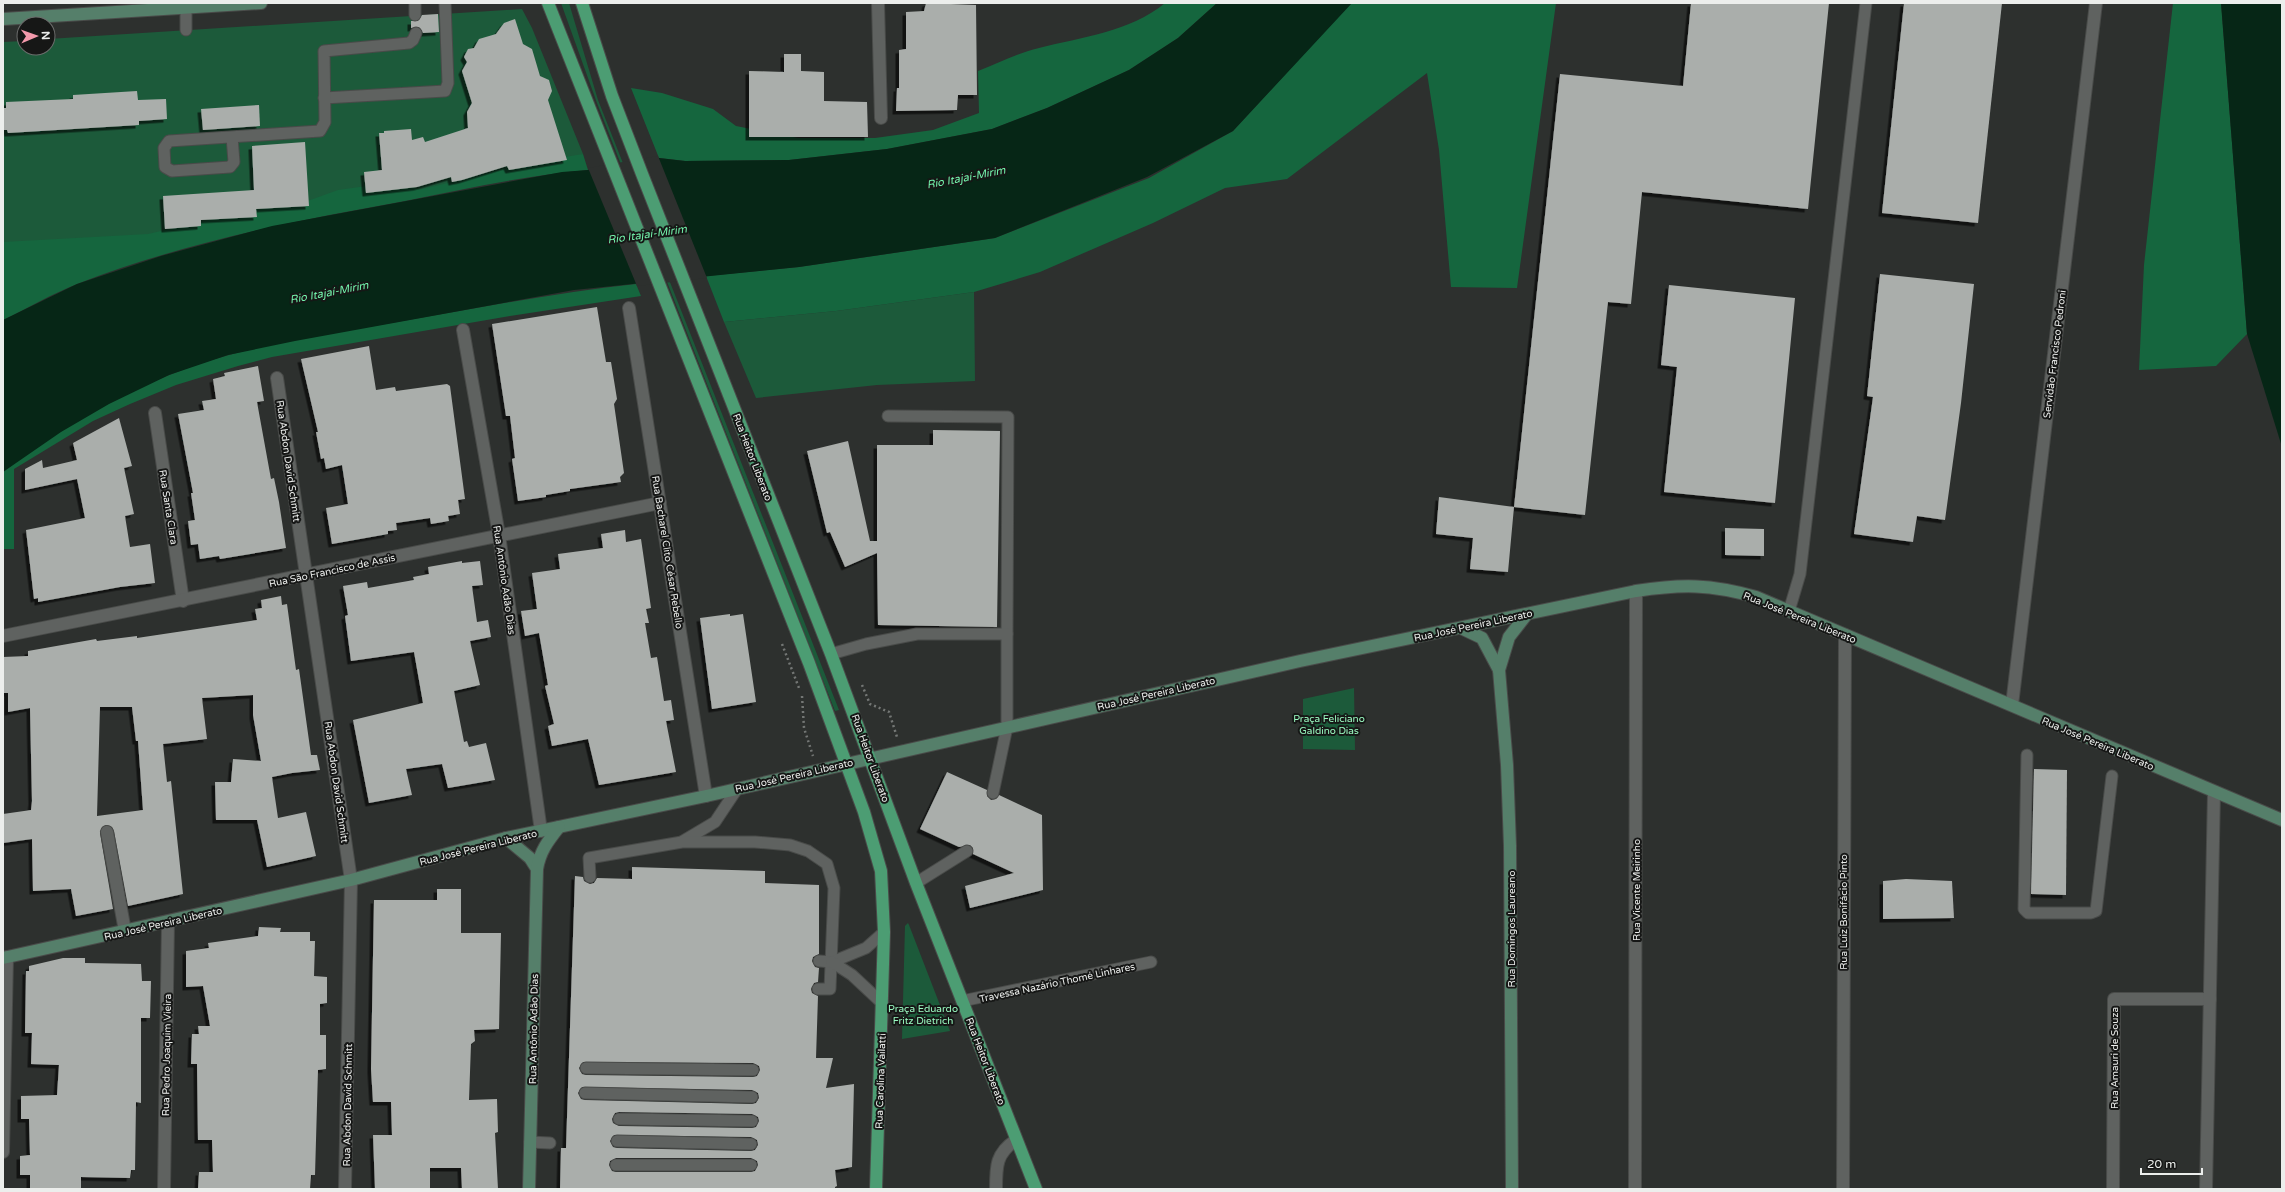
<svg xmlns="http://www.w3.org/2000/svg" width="2285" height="1192" viewBox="0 0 2285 1192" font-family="'Varela Round',sans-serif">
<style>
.green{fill:#1c5a3a}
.forest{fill:#15663e}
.water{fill:#062616}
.pier{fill:#2d302e}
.building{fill:#aaaeab;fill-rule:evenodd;filter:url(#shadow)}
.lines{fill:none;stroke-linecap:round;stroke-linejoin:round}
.lane-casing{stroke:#494b49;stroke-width:13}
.street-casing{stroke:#494b49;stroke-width:14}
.secondary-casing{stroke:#494b49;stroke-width:14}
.primary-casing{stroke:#494b49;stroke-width:14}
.path{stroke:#747775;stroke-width:2.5;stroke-dasharray:2 3;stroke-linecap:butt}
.lane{stroke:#5f6260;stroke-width:11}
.street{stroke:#5f6260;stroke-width:12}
.secondary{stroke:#557f6a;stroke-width:12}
.primary{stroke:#4c9d73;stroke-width:12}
.labels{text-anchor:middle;stroke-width:4;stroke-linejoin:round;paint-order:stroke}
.street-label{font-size:10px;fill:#eceeec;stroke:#161716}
.park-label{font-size:10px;fill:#9bfcc2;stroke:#161716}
.water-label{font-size:11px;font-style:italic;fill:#74f5ad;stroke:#161716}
</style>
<defs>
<filter id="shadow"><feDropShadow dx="-3.5" dy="3.5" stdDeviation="0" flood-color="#0009"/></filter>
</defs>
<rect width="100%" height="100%" fill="#2d302e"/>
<g class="green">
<polygon points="561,3 569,3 598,100 839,710 835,711 597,103"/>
<polygon points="522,9 532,28 583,154 566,163 419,192 380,197 3,292 3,42 24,41 24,48 48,48 48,39"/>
<polygon points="974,292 975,381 877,385 756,398 724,322 836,311"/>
<polygon points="1354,688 1355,750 1303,749 1303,699"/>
<polygon points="908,923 909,925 950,1031 902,1039 905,926"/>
</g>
<g class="forest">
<path d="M 1165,3 L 1217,3 L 1178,38 L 1129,70 L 1047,108 L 992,129 L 887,149 L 789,160 L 685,161 L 659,158 L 631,88 L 662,93 L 713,109 L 736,126 L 798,138 L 875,138 L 933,130 L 979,113 L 978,71 C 998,63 1018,53 1039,48 C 1082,37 1130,32 1165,3 Z"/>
<polygon points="1351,3 1556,3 1517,288 1451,287 1439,150 1427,73 1287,179 1225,188 1153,223 1040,272 974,292 836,311 724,322 706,276 799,267 995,238 1149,178 1233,131"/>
<polygon points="2173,3 2221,3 2247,334 2216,366 2139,370 2144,265"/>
<path d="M 583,154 L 588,170 C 527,175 465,189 405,201 C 294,221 182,243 77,284 C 52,294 28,308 3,320 L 3,242 L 148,234 L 257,209 L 302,203 L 338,190 L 381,184 L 409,185 L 419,190 L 534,162 Z"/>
<path d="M 636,284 L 641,296 L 510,316 L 272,357 L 238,366 L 176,385 L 130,404 L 93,421 L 14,469 L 14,549 L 3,549 L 3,472 C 67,422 150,376 229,355 C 289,339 352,330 414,319 C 488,306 561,292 636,284 Z"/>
</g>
<g class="water">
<polygon points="1217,3 1352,3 1233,131 1147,177 995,238 799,267 574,290 295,341 228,355 169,375 109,404 61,432 3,472 3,320 77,284 161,256 272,226 562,172 588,170 659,158 685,161 789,160 887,149 992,129 1047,108 1129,70 1178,38"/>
<polygon points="2221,3 2282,3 2282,447 2247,334"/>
</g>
<polygon class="pier" points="658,156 707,278 637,286 588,168"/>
<g class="building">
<polygon points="926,3 976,5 977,95 958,95 957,110 896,111 897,88 899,88 899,50 906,49 906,12 924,11"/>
<polygon points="1691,3 1829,3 1808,209 1642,192 1631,304 1608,302 1585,515 1514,507 1560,74 1683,86"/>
<polygon points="1904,3 2002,3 1978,223 1882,213"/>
<polygon points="438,14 439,32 423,33 419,27 411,28 411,21 418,21 422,15"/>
<polygon points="515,19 523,44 532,49 540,76 549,80 552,91 548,100 567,160 509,170 507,166 462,180 452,182 451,177 417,187 366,193 364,172 382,170 379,133 384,133 384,131 411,129 412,140 423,137 425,142 468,128 467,112 472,103 462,71 467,62 464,57 468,49 474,48 479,39 496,34 504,23"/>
<polygon points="784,54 801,54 801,71 824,72 824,101 867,102 868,137 749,137 749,71 784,72"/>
<polygon points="137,91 138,100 166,99 167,119 139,121 139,125 8,133 7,130 4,130 3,108 6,108 6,102 73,99 73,95"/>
<polygon points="259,105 260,126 203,130 201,109"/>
<polygon points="305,142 309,206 256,209 257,217 201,220 201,226 165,229 163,196 254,190 252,146"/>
<polygon points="1880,274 1974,284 1961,403 1945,520 1917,516 1913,542 1854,534 1873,397 1867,396"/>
<polygon points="1669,285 1795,298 1775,503 1664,492 1677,367 1661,365"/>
<polygon points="597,307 606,362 611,362 617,399 614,404 624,473 620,477 621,482 570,489 570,491 546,495 546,497 518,501 512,459 515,458 510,416 506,416 492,324"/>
<polygon points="369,346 376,390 395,387 396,391 447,384 450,386 465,499 458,500 460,514 448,516 449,521 431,524 430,518 396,523 397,530 388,531 388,534 332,544 326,508 348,504 342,465 326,469 324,458 321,459 316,432 318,432 301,359"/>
<polygon points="258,366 264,401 257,402 271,479 274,478 279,502 286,548 220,559 219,556 200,559 198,544 191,545 188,521 195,520 191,493 193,493 178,414 204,410 202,401 216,399 213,379 225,376 224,373"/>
<polygon points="119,418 132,466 124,468 134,514 125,516 130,547 150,544 155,583 120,587 38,602 38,598 34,599 26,530 85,518 77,479 25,490 25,469 42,460 43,468 77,460 73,443"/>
<polygon points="933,430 1000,431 997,627 878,625 877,553 845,567 830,532 827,533 807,451 848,441 870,541 877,541 877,445 933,445"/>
<polygon points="1439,497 1514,507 1508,572 1470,569 1473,538 1436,534"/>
<polygon points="1725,528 1764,529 1764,556 1725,555"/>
<polygon points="625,530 626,542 641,539 651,608 646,609 649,623 645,623 651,658 657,657 664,701 671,700 674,720 666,721 676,772 599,785 588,739 552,746 548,726 554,724 545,686 548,685 539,633 525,636 521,611 537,609 532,573 560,569 558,554 603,548 601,534"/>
<polygon points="462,561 462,563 480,561 483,585 472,586 477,622 488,620 491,637 470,641 480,685 454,691 464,742 467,741 469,747 486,743 495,780 448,788 442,764 406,769 412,795 369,803 353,720 423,703 414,652 351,661 345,616 348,615 343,586 367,582 368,588 414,580 413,577 429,574 428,567"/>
<path d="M 281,596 L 282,605 L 287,604 L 296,670 L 299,669 L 311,755 L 317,755 L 320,770 L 292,773 L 272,777 L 278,818 L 306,812 L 316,856 L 267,867 L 257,820 L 216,820 L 215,782 L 231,782 L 233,759 L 261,761 L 253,715 L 253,695 L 202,698 L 207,739 L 163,744 L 167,782 L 171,781 L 183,894 L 128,906 L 114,831 L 112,827 L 106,825 L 102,827 L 100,833 L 113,909 L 76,916 L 71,889 L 33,891 L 32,839 L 3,843 L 3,814 L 31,810 L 32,801 L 30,708 L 8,712 L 8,693 L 3,693 L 3,657 L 28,656 L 28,651 L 96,639 L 97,641 L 137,636 L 137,638 L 257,620 L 255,609 L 262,608 L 261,600 ZM 100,707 L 132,707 L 136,741 L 138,741 L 143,810 L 97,816 Z"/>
<polygon points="730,614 730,616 743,614 756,702 712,709 700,618"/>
<polygon points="2034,769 2067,770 2066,895 2031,894"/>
<polygon points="947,772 987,790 987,796 991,800 996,799 999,795 1042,815 1043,890 970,908 965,886 1014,873 973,854 973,848 970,845 959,847 920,829"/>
<path d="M 632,867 L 765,871 L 765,883 L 819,885 L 819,954 L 813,957 L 812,961 L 815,967 L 819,968 L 818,982 L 814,983 L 811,989 L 812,993 L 818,996 L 816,1058 L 833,1058 L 826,1088 L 854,1084 L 852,1167 L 835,1170 L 837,1186 L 835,1187 L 835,1189 L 560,1189 L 561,1148 L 566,1148 L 575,876 L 583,877 L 584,881 L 590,884 L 594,883 L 597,878 L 632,879 ZM 583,1062 L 753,1063 L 759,1066 L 760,1070 L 757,1076 L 753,1077 L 586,1075 L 582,1074 L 579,1068 ZM 582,1087 L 752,1090 L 758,1093 L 759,1098 L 756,1103 L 752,1104 L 585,1100 L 581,1099 L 578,1093 ZM 619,1112 L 752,1114 L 758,1117 L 759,1121 L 756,1127 L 752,1128 L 619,1126 L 613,1123 L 612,1119 L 615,1113 ZM 614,1135 L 751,1137 L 757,1140 L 758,1145 L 755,1150 L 751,1151 L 617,1148 L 613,1147 L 610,1141 ZM 616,1158 L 751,1158 L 757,1161 L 758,1165 L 755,1171 L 751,1172 L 616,1172 L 612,1171 L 609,1165 L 610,1161 Z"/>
<polygon points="1906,879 1952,881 1954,918 1883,919 1883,881"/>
<polygon points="437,889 461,889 461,933 501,933 499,1029 474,1030 475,1041 471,1044 469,1100 497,1099 498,1132 495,1133 498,1189 462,1189 461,1168 430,1168 430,1189 375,1189 373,1135 392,1135 391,1102 373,1102 371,1069 374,900 437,900"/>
<polygon points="259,927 281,928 280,932 310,932 310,941 315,941 314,976 327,977 327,1003 320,1004 320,1035 326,1035 326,1069 318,1070 315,1175 311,1175 310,1189 198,1189 199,1172 213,1172 212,1140 198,1140 197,1064 191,1064 192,1034 199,1034 198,1026 210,1026 203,986 186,987 186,951 209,948 208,943 258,936"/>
<polygon points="63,958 85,958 85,963 141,964 142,981 151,981 150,1018 141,1018 141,1103 136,1102 135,1170 131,1170 130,1178 81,1177 81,1189 30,1189 30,1175 20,1175 20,1156 30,1155 29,1119 21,1119 21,1096 57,1095 59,1065 31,1064 32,1033 25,1033 26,971 29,971 29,966"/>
</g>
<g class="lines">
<defs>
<g id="lane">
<polyline points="415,3 415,15"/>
<polyline points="186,8 186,30"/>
<polyline points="324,98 445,91 448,83 445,3"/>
<polyline points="232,137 234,162 230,167 172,171 165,167 164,148 169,141 320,131 325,122 324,51 409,43 413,40 416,33"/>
<polyline points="888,416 1008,417 1007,634"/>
<polyline points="1789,611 1800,574 1866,3"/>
<polyline points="831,654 866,644 917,634 1007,634 1007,727 993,793"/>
<polyline points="2027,755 2024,909 2028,913 2091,913 2096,911 2112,776"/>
<polyline points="683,841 715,822 737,789"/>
<polyline points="590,877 589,858 682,842 755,842 790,845 808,851 827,864 834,888 830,989 818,989"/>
<polyline points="916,883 967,851"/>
<polyline points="819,961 832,962 866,948 884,932"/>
<polyline points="832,962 852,975 882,1003"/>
<polyline points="962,1001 1151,962"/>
<polyline points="586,1068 753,1070"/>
<polyline points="585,1093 752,1097"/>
<polyline points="619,1119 752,1121"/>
<polyline points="617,1141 751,1144"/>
<polyline points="530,1142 550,1143"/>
<polyline points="616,1165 751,1165"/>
</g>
<g id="street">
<polyline points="878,3 881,118"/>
<polyline points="629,308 706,796"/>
<polyline points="463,330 499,535 541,831"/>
<polyline points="277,378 351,880 345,1189"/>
<polyline points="155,413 183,601"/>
<polyline points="3,636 660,503"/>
<polyline points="2012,705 2096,3"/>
<polyline points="107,832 125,931"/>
<polyline points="3,1152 7,957"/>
<polyline points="164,1189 168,922"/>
<path d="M 996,1189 C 996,1166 996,1153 1016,1140"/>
<polyline points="1635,1189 1636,591"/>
<polyline points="1843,1189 1845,635"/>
<polyline points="2113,1189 2114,999 2210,999"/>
<polyline points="2206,1189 2214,792"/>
</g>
<g id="secondary">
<polyline points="3,19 261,3"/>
<polyline points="1461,628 1482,638 1499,670"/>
<polyline points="506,838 530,858 537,869"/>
<path d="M 3,958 L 351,880 L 506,838 L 706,796 L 1300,661 L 1636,591 C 1682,584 1710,584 1756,597 L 2282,820"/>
<path d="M 529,1189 L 537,869 C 540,851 548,841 559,827"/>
<polyline points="1512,1189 1510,846 1507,765 1499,670 1509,637 1527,614"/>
</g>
<g id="primary">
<polyline points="548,3 809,663 864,812 881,871 884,932 876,1189"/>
<polyline points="582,3 612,96 642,174 831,654 916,883 1036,1189"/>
</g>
</defs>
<use href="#lane" class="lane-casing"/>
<use href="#street" class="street-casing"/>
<use href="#secondary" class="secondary-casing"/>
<use href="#primary" class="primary-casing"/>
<g class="path">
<polyline points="782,644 799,688"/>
<polyline points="862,685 870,704 889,712 897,737"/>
<polyline points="802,696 804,728 813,756"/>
</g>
<use href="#lane" class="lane"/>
<use href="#street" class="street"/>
<use href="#secondary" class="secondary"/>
<use href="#primary" class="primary"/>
</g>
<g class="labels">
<g class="street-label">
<text transform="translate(2054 354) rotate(-83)" y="4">Servidão Francisco Pedroni</text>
<text transform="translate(753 457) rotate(69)" y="4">Rua Heitor Liberato</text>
<text transform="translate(289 461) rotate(82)" y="4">Rua Abdon David Schmitt</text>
<text transform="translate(169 507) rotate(81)" y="4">Rua Santa Clara</text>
<text transform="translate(668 552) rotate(81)" y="4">Rua Bacharel Clito César Rebello</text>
<text transform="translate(332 570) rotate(-12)" y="4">Rua São Francisco de Assis</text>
<text transform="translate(505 580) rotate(82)" y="4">Rua Antônio Adão Dias</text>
<text transform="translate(1800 617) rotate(22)" y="4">Rua José Pereira Liberato</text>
<text transform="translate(1473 625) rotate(-12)" y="4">Rua José Pereira Liberato</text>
<text transform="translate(1156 693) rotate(-13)" y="4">Rua José Pereira Liberato</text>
<text transform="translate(2098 743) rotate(23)" y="4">Rua José Pereira Liberato</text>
<text transform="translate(871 758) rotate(70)" y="4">Rua Heitor Liberato</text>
<text transform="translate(794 775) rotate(-13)" y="4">Rua José Pereira Liberato</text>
<text transform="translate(337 782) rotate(82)" y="4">Rua Abdon David Schmitt</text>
<text transform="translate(478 847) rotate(-14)" y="4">Rua José Pereira Liberato</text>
<text transform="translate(1636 890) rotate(-90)" y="4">Rua Vicente Meirinho</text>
<text transform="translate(1843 912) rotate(-90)" y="4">Rua Luiz Bonifácio Pinto</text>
<text transform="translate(163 923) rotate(-13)" y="4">Rua José Pereira Liberato</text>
<text transform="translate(1511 929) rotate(-90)" y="4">Rua Domingos Laureano</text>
<text transform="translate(1057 982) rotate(-12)" y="4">Travessa Nazário Thomé Linhares</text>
<text transform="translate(533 1029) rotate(-89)" y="4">Rua Antônio Adão Dias</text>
<text transform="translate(166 1055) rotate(-89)" y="4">Rua Pedro Joaquim Vieira</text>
<text transform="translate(2114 1058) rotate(-90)" y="4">Rua Amauri de Souza</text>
<text transform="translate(986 1061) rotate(69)" y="4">Rua Heitor Liberato</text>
<text transform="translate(880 1081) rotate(-88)" y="4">Rua Carolina Vailatti</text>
<text transform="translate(347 1105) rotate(-89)" y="4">Rua Abdon David Schmitt</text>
</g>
<g class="park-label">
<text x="1329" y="722">Praça Feliciano<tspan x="1329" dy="12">Galdino Dias</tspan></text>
<text x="923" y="1012">Praça Eduardo<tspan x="923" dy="12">Fritz Dietrich</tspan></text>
</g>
<g class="water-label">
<text transform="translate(966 177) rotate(-11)" y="4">Rio Itajaí-Mirim</text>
<text transform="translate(647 234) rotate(-8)" y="4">Rio Itajaí-Mirim</text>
<text transform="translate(329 292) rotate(-11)" y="4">Rio Itajaí-Mirim</text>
</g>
</g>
<rect width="2285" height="1192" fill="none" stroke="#eceeec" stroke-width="8"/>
<g transform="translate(36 36) rotate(88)"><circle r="19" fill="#161716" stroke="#6c6d6c"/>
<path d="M0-3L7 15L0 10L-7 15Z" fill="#f39aac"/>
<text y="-6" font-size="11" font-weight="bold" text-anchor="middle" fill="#eceeec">N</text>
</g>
<path d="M2141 1168v6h61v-6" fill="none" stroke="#eceeec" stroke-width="2"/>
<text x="2147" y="1168" font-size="12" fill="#eceeec" stroke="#161716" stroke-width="3" paint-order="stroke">20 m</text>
</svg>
